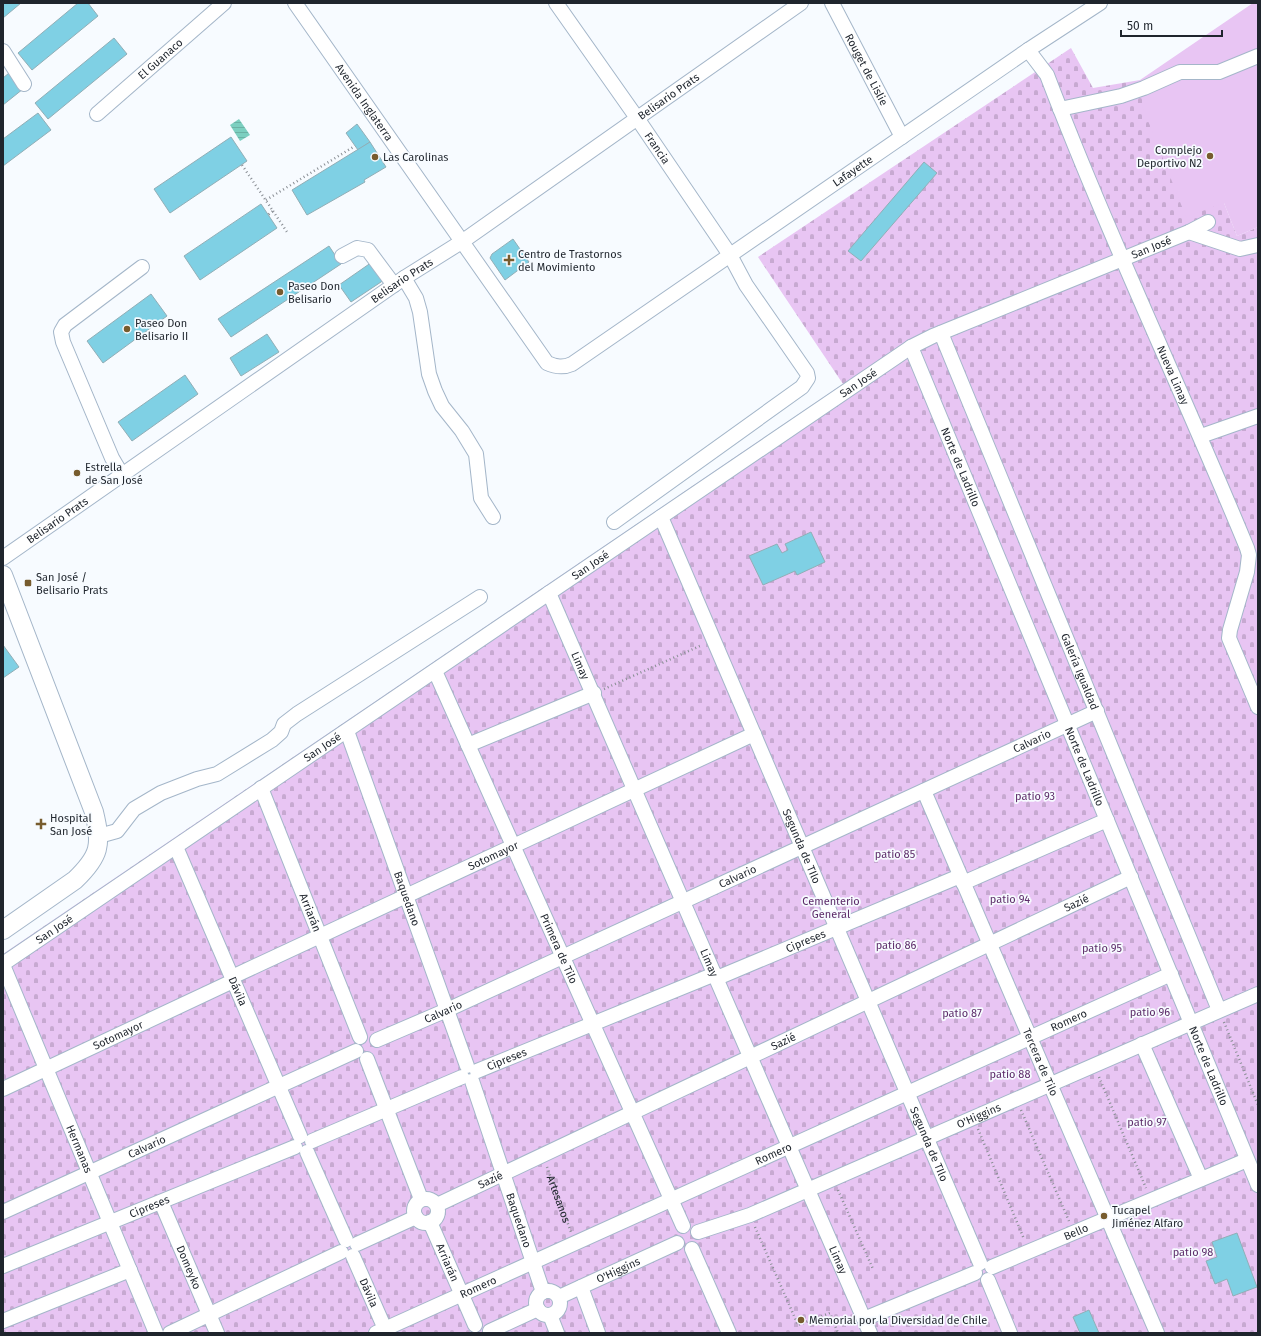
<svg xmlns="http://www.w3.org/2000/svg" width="1261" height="1336" viewBox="0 0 1261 1336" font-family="'Fira Sans',sans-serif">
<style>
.cemetery{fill:url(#cemetery-stones)}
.park{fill:#e8c5f3}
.water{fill:url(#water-rules)}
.building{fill:#7fd0e4;stroke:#91aeb6}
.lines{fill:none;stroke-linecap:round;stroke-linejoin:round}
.minor-casing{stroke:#a4b6c9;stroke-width:16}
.major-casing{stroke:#a4b6c9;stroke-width:20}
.path{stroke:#898e94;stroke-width:2.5;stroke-dasharray:1 3;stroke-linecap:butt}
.minor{stroke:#fff;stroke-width:14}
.major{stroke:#fff;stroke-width:18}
.poi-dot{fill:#775c2e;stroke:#f7fbff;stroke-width:1.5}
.labels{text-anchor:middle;stroke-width:3.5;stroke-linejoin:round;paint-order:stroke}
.street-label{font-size:11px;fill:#1f252d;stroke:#f7fbff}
.poi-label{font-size:11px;fill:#1f252d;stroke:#f7fbff;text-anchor:start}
.park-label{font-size:11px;fill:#5d2c6a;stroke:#f7fbff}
</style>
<defs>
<pattern id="cemetery-stones" width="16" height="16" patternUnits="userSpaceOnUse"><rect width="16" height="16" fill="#e8c5f3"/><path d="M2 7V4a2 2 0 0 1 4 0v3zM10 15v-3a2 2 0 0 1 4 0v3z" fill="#c7a9d1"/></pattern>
<pattern id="water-rules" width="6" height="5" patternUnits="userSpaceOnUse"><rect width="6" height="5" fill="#7ccfc0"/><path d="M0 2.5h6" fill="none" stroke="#6bb2a5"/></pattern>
</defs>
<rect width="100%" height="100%" fill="#f7fbff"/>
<polygon class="cemetery" points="1071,48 1093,88 1140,80 1141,90 1224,203 1237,236 1258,227 1258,1333 3,1333 3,954 843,384 758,257"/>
<polygon class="park" points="1253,3 1258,3 1258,227 1237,236 1224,203 1186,217 1143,108 1140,80"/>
<polygon class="water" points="239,119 250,135 240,141 230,125"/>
<g class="building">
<polygon points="3,3 21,3 3,18"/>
<polygon points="78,3 88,3 98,16 32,70 18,53"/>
<polygon points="114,38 127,54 48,119 35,103"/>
<polygon points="9,73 23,89 3,105 3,78"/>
<polygon points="38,113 51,130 3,166 3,139"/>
<polygon points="357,124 370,142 358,150 346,133"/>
<polygon points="231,137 247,161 170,213 154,189"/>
<polygon points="370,142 386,167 364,180 365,182 307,215 292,190"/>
<polygon points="924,162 937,173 861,261 848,251"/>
<polygon points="261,204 277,228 200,280 184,256"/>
<polygon points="513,239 529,262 505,280 490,258 492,254"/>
<polygon points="329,246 341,264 231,337 218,319"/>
<polygon points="375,260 387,278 351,302 339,285"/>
<polygon points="151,294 167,316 103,363 87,341"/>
<polygon points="267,334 279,352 241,376 230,358"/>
<polygon points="185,375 198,394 132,441 118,422"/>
<polygon points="811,532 825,562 797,575 795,571 763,585 749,556 777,544 782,553 788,550 785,544"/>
<polygon points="3,645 19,667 3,678"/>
<polygon points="1237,1233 1257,1287 1233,1296 1227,1279 1215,1284 1206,1261 1217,1257 1212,1242"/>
<polygon points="1089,1310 1099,1333 1080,1333 1073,1317"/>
</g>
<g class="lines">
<defs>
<g id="minor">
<path id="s2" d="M 295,3 L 547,363 C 556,367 563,368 572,364 L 1028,50 L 1100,3"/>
<path id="s3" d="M 556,3 L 637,118 L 730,255 L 746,285 L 807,373 L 808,378 L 802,387 L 614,522"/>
<path id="s4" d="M 832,3 L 902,137"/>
<path id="s5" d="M 1028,50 L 1047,75 C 1108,235 1182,390 1247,548 L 1249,555 L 1247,572 L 1230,630 L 1229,638 L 1258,707"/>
<polyline points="3,51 24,84"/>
<polyline points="1060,109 1121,96 1144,88 1180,72 1219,72 1258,56"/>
<path id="s6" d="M 97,114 L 224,3"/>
<polyline points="1189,232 1240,249 1258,245"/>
<polyline points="342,256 357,248 368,250 394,285"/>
<polyline points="404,278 416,298 420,312 429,374 435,391 442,406 462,431 476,454 481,498 493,517"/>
<path id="s7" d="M 941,333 L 1219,1010"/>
<path id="s8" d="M 911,347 L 1258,1185"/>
<polyline points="1201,436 1258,416"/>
<polyline points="122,475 112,458 63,342 61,332 65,325 142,267"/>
<path id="s9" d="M 661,517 L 980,1263"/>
<path id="s10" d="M 3,558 L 404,278 L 463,241 L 801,3"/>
<path id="s11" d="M 549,593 L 870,1333"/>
<path id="s12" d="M 435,671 L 683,1226"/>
<path id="s13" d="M 347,731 L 467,1066"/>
<polyline points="468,745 594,693"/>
<path id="s14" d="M 261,788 L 360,1037"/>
<path id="s15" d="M 924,791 L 1157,1333"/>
<polyline points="99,836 117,831 134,809 161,793 197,779 217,774 272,740 281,732 284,724 297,714 480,597"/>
<path id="s16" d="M 176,847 L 300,1136"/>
<polyline points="963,883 1107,820"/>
<path id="s17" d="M 3,964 L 911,347 L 933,336 L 1189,232 L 1208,222"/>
<path id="s18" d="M 3,965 L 156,1333"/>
<path id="s19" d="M 232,977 L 754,734"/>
<path id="s20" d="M 717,978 L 960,876"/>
<path id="s21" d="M 377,1040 L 447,1010 L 1097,711"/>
<polyline points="1142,1044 1201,1179"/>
<polyline points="367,1059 421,1199"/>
<path id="s22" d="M 477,1071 L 715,974"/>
<path id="s23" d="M 472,1081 L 543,1292"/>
<path id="s24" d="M 3,1089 L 233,981"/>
<polyline points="312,1141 462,1077"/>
<polyline points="307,1152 346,1240"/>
<circle cx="426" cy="1211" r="12"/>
<path id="s25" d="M 161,1202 L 217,1333"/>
<path id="s26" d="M 437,1205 L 1131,877"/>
<path id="s27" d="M 3,1212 L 356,1051"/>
<path id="s28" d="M 430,1222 L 475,1325"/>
<path id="s29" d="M 698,1232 L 750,1215 L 1258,994"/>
<polyline points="357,1244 416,1217"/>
<polyline points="692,1249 729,1333"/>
<path id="s30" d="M 353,1256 L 385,1329"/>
<path id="s31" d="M 3,1266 L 295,1147"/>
<path id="s32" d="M 992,1267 L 1247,1160"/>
<polyline points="988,1280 1010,1333"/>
<polyline points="581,1287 598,1333"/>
<circle cx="548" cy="1303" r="12"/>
<path id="s33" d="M 559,1297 L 677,1243"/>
<polyline points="550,1315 557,1333"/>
<polyline points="864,1319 975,1273"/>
<polyline points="3,1321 130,1270"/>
<polyline points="490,1331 538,1309"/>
<polyline points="170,1333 341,1252"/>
<path id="s34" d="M 376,1333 L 1171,974"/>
</g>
<path id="major" d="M 3,575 L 94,812 C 102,845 100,856 75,880 L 3,930"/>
</defs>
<use href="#minor" class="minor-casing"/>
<use href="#major" class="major-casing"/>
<g class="path">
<polyline points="242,165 273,211 268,215"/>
<polyline points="266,200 355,146"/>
<polyline points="273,211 287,232"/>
<polyline points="604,689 702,645"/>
<polyline points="1224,1022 1258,1105"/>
<polyline points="1099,1077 1146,1188"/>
<polyline points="1021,1110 1069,1221"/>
<polyline points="978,1129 1024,1239"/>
<path id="s1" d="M 547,1167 L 571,1232"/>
<polyline points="838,1190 873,1269"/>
<polyline points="755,1227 798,1325 830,1313 838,1333"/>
</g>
<use href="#minor" class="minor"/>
<use href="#major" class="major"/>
</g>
<g class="poi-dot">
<circle cx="1210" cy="156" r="4"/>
<circle cx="375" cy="157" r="4"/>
<path d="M507 254h4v4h4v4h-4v4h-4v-4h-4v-4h4z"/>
<circle cx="280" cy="292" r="4"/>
<circle cx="127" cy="329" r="4"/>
<circle cx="77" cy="473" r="4"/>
<rect x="24" y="579" width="8" height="8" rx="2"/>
<path d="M39 818h4v4h4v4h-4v4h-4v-4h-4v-4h4z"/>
<circle cx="1104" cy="1216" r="4"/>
<circle cx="801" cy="1320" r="4"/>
</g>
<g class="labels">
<g class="street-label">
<text dy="4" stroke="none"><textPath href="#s6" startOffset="84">El Guanaco</textPath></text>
<text dy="4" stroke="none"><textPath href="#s4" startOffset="75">Rouget de Lislie</textPath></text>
<text dy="4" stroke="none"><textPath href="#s10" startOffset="810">Belisario Prats</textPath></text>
<text dy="4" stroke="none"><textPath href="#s2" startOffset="121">Avenida Inglaterra</textPath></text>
<text dy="4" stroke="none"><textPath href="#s3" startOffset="177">Francia</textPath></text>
<text dy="4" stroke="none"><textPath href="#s2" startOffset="806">Lafayette</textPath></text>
<text dy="4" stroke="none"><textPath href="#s17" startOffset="1358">San José</textPath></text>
<text dy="4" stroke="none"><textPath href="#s10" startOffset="486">Belisario Prats</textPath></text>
<text dy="4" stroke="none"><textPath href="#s5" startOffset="357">Nueva Limay</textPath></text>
<text dy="4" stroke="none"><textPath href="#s17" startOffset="1034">San José</textPath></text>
<text dy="4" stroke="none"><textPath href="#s8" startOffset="130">Norte de Ladrillo</textPath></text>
<text dy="4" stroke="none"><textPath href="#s10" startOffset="66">Belisario Prats</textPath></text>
<text dy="4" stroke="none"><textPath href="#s17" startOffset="710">San José</textPath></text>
<text dy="4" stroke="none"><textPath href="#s11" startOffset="79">Limay</textPath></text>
<text dy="4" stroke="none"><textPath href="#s7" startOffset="366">Galería Igualdad</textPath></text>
<text dy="4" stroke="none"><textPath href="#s21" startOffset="720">Calvario</textPath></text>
<text dy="4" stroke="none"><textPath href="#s17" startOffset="386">San José</textPath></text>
<text dy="4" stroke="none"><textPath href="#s8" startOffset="454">Norte de Ladrillo</textPath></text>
<text dy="4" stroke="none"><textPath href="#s9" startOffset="358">Segunda de TIlo</textPath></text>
<text dy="4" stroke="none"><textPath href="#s19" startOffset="288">Sotomayor</textPath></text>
<text dy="4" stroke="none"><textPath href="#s21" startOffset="396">Calvario</textPath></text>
<text dy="4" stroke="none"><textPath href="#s13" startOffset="178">Baquedano</textPath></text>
<text dy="4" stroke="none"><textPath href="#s26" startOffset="707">Sazié</textPath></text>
<text dy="4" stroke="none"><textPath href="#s14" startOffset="134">Arriarán</textPath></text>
<text dy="4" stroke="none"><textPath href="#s17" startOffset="62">San José</textPath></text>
<text dy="4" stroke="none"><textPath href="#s20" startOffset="96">Cipreses</textPath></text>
<text dy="4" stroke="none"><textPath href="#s12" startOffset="304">Primera de Tilo</textPath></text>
<text dy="4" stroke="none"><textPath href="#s11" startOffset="403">Limay</textPath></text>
<text dy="4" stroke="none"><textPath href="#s16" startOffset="157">Dávila</textPath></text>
<text dy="4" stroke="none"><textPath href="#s21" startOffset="72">Calvario</textPath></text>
<text dy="4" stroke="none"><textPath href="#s34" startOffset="760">Romero</textPath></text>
<text dy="4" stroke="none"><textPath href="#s24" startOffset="127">Sotomayor</textPath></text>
<text dy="4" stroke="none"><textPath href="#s26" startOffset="383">Sazié</textPath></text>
<text dy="4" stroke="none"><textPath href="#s22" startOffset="32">Cipreses</textPath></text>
<text dy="4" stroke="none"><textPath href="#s15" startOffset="295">Tercera de Tilo</textPath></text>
<text dy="4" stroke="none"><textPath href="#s8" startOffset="778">Norte de Ladrillo</textPath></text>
<text dy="4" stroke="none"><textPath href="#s29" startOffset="304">O'Higgins</textPath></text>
<text dy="4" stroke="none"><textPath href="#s9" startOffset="682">Segunda de TIlo</textPath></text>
<text dy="4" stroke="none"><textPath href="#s27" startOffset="158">Calvario</textPath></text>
<text dy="4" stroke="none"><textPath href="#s18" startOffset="199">Hermanas</textPath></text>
<text dy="4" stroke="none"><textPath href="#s34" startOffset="436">Romero</textPath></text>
<text dy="4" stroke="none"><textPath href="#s26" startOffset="59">Sazié</textPath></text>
<text dy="4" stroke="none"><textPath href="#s1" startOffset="34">Artesanos</textPath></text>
<text dy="4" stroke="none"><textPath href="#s31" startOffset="158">Cipreses</textPath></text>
<text dy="4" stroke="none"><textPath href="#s23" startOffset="147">Baquedano</textPath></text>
<text dy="4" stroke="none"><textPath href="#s32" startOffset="91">Bello</textPath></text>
<text dy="4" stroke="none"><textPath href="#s11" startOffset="727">Limay</textPath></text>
<text dy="4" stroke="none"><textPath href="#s28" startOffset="44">Arriarán</textPath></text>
<text dy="4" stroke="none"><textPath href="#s25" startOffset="71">Domeyko</textPath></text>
<text dy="4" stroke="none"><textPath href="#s33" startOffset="65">O'Higgins</textPath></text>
<text dy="4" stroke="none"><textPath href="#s34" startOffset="112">Romero</textPath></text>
<text dy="4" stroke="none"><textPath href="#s30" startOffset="40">Dávila</textPath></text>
</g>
<g class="poi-label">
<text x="1202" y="154" text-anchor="end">Complejo<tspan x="1202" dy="13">Deportivo N2</tspan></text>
<text x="383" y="161">Las Carolinas</text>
<text x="518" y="258">Centro de Trastornos<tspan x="518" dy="13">del Movimiento</tspan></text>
<text x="288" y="290">Paseo Don<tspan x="288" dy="13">Belisario</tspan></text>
<text x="135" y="327">Paseo Don<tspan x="135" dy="13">Belisario II</tspan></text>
<text x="85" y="471">Estrella<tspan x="85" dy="13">de San José</tspan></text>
<text x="36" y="581">San José /<tspan x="36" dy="13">Belisario Prats</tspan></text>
<text x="50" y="822">Hospital<tspan x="50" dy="13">San José</tspan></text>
<text x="1112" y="1214">Tucapel<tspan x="1112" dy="13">Jiménez Alfaro</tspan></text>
<text x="809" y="1324">Memorial por la Diversidad de Chile</text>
</g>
<g class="park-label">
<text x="1035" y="800">patio 93</text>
<text x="895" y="858">patio 85</text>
<text x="1010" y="903">patio 94</text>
<text x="831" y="905">Cementerio<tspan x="831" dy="13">General</tspan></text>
<text x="896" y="949">patio 86</text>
<text x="1102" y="952">patio 95</text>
<text x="1150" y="1016">patio 96</text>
<text x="962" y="1017">patio 87</text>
<text x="1010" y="1078">patio 88</text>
<text x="1147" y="1126">patio 97</text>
<text x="1193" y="1256">patio 98</text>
</g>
</g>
<rect width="1261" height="1336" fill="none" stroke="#1f252d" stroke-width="8"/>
<path d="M1121 30v6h101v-6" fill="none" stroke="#1f252d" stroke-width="2"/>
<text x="1127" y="30" font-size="12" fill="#1f252d" stroke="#f7fbff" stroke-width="3" paint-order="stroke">50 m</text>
</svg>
